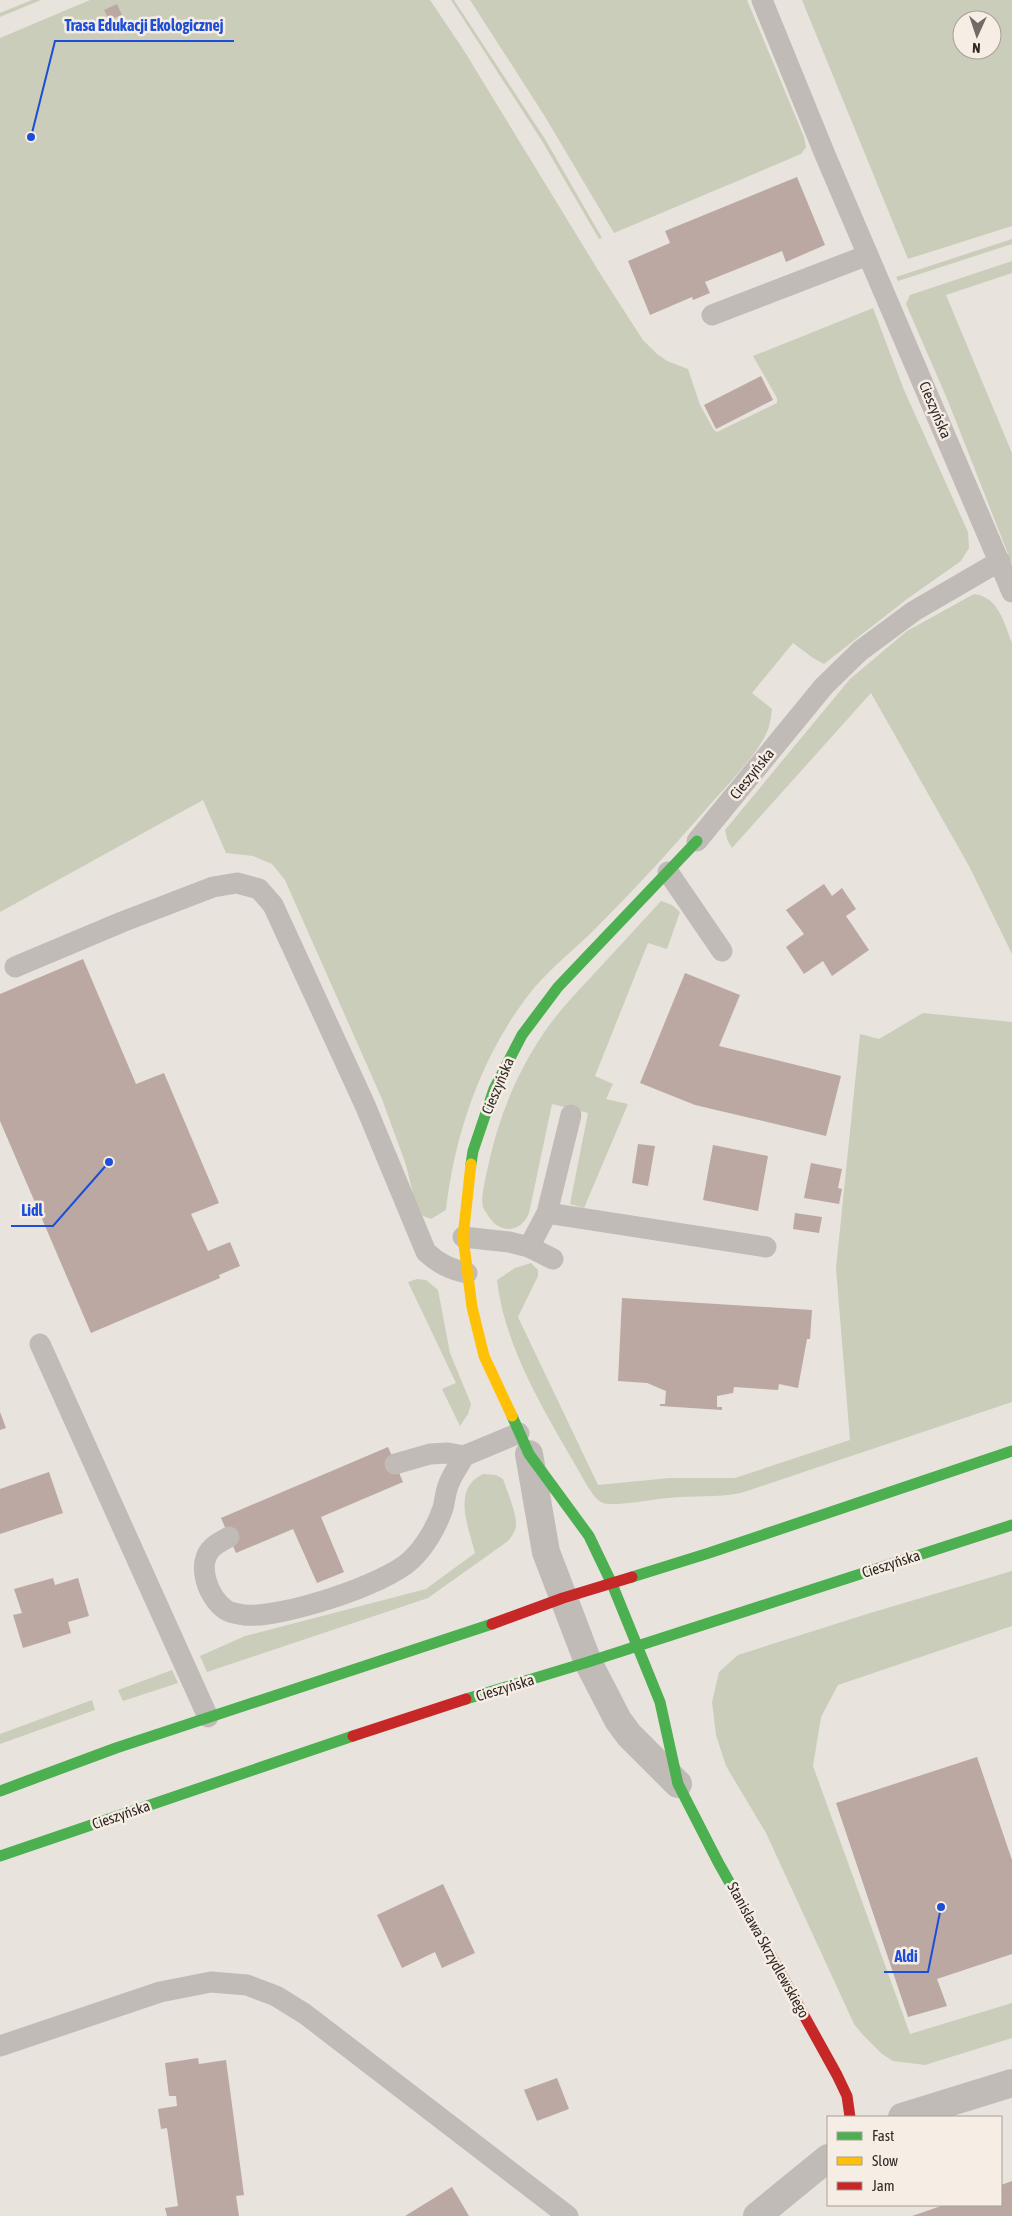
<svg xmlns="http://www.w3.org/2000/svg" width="1012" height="2216" viewBox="0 0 1012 2216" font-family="'Asap Condensed',sans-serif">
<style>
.green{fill:#cacdb9;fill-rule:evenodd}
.building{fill:#bba8a2}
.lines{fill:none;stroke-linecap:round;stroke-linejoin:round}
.lane{stroke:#c1bbb7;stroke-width:21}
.street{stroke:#c1bbb7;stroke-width:28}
.fast{stroke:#4caf50;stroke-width:11}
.slow{stroke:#ffc107;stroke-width:11}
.jam{stroke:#c62828;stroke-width:11}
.labels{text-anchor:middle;stroke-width:5;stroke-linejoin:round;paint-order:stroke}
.street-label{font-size:15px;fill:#312926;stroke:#f6ede4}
.leader{fill:none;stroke:#1d4ed8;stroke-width:2}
.callout-dot{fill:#1d4ed8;stroke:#f6ede4;stroke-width:2}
.callout-label{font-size:16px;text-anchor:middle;font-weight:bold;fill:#1d4ed8;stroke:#f6ede4;stroke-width:5;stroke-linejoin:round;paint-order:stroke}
</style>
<rect width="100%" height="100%" fill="#e9e3de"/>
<g class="green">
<polygon points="32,0 41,0 0,17 0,13"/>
<path d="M 90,0 L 430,0 L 463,49 L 601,275 L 643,340 L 657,354 L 667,361 L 688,369 L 700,405 L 714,430 L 717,432 L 777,403 L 777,398 L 753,356 L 873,308 L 904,390 L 968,532 L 969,548 L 961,561 L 907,599 L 824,664 L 813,658 L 793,643 L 752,693 L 772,709 C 771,719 769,730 764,738 C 752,760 731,781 714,800 C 676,844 637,887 596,928 C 576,948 553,966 534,988 C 483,1051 455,1131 446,1210 L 431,1219 L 423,1216 L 416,1206 L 406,1165 L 382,1099 L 285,880 L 272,864 L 253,856 L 226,853 L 203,800 L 0,912 L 0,38 Z"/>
<polygon points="451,0 454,0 545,139 602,238 599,239 542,141"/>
<polygon points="470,0 747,0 804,137 806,147 801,154 614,233 544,115"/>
<path d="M 802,0 L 1012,0 L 1012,226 L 908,259 ZM 962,20 L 992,20 L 992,50 L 962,50 Z"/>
<polygon points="1012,239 1012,244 898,281 896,277"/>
<polygon points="1012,261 1012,273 946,295 1012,453 1012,564 948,401 906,304 910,295"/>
<path d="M 974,594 C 999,597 1004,623 1012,643 L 1012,954 L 969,866 L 871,693 L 732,848 L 727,839 L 725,830 L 850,679 L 907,631 Z"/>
<path d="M 661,901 L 672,905 L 680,912 L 667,949 L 648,943 L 595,1076 L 613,1084 L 606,1099 L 628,1104 L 584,1208 L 570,1204 L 588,1113 L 552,1104 L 529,1213 C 521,1232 501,1235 489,1217 C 487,1214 484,1210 483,1207 C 480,1197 487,1173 489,1162 C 499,1116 517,1073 543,1034 C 557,1013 575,994 592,976 C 615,951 638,926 661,901 Z"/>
<path d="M 923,1013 L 1012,1022 L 1012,1402 L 741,1493 C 716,1498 693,1495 668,1498 C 654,1499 614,1507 603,1503 C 596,1500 592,1493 588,1487 C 552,1423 505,1353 497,1280 L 515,1268 L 531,1263 L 538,1270 L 538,1276 L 518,1317 L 598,1485 L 670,1478 L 735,1478 L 850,1440 L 836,1268 L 860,1034 L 879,1039 Z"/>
<polygon points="417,1279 426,1280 438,1290 450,1353 471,1404 468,1414 460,1426 442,1389 456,1383 408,1282"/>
<path d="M 483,1474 L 496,1475 L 503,1479 C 507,1491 517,1514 516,1526 C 515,1532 512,1536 508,1541 L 428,1598 L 207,1672 L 200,1656 L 245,1636 L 426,1589 L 475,1553 C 469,1528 451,1489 483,1474 Z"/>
<polygon points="1012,1571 1012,1626 838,1685 821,1717 813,1766 910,2034 1012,2003 1012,2038 925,2065 893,2061 882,2054 863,2035 854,2024 766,1833 726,1766 716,1735 712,1702 719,1672 738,1655 867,1614"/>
<polygon points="172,1670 178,1683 123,1701 118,1690"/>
<polygon points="92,1700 95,1710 0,1744 0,1734"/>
</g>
<g class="building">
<polygon points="117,4 122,15 109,20 104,10"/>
<polygon points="797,177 825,245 786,262 782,251 705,282 710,293 693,300 692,297 650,315 628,261 670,243 665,231"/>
<polygon points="761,376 773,400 716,429 704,405"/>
<polygon points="824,884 832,896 842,888 856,909 846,916 869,950 832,976 823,961 804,974 786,947 804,934 786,910"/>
<polygon points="83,959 136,1084 164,1073 219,1203 191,1214 208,1251 230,1242 240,1266 219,1275 220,1278 91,1333 0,1121 0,994"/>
<polygon points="685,973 740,995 719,1046 841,1076 826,1136 695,1105 640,1083"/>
<polygon points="638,1144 655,1146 648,1186 632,1183"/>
<polygon points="713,1145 768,1156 758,1211 703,1200"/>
<polygon points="811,1163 842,1169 838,1188 842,1189 839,1204 804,1198"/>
<polygon points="795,1213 822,1217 819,1233 793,1229"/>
<polygon points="622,1298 812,1310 810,1339 807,1339 798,1388 779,1384 778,1390 734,1387 733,1393 717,1396 717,1407 722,1407 722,1410 660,1406 660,1404 665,1404 666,1391 647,1383 618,1381"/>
<polygon points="0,1412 6,1428 0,1430"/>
<polygon points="388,1447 403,1482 321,1517 344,1572 317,1583 293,1529 236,1553 221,1518"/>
<polygon points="49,1472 63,1513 0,1534 0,1489"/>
<polygon points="53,1578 55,1585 78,1578 89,1616 68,1622 71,1633 23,1648 13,1615 22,1613 14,1589"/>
<polygon points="977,1757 1012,1860 1012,1954 937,1979 947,2006 908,2017 836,1803"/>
<polygon points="443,1884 475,1953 442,1968 435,1952 402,1968 377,1915"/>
<polygon points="198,2058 199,2064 226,2060 244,2195 236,2196 239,2216 167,2216 165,2208 178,2206 167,2128 161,2129 158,2109 177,2106 176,2096 169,2096 165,2063"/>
<polygon points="557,2078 569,2109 537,2121 524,2090"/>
<polygon points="1012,2181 1012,2216 912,2216 944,2205 1001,2205 1001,2185"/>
<polygon points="452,2187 469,2216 405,2216"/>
</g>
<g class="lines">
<g class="lane">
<polyline points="762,0 826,157 1012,592"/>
<polyline points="712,315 868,255"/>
<polyline points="697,841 824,686 860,651 914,611 1000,561"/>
<polyline points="668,872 722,951"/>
<path d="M 15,967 L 122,922 L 213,887 L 237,883 L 259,889 L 273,905 L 365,1105 L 426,1252 C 439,1264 450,1269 467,1273"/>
<polyline points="547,1213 766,1247"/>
<polyline points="463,1237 509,1242 529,1247 553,1259"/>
<polyline points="529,1247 547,1213 571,1115"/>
<polyline points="40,1344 208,1717"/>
<polyline points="395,1464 430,1454 448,1453 464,1456 519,1433"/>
<path d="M 229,1537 C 224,1540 217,1543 213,1547 C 195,1563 208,1598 226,1610 C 230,1613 239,1614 244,1615 C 279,1619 385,1585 411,1560 C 425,1547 437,1526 443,1508 C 445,1501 445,1494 448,1486 C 451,1476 459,1466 464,1456"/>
<polyline points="0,2046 160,1992 211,1982 247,1985 276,1996 305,2014 568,2216"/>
</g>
<g class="street">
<polyline points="529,1454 546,1552 588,1662 618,1720 629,1735 678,1784"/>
<polyline points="902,2117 1012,2083"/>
<polyline points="757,2216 828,2158"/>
</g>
<g class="fast">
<polyline points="471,1164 473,1151 494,1089 522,1035 558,987 697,841"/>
<polyline points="512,1416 529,1454 589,1536 612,1584 660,1702 678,1784 718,1862 771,1956"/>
<polyline points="632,1577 709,1553 1012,1451"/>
<polyline points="466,1699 588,1662 1012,1525"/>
<polyline points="0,1791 116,1748 492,1624"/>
<polyline points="0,1856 353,1736"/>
</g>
<polyline class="slow" points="471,1164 463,1237 472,1307 484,1356 512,1416"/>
<g class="jam">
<polyline points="492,1624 563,1598 632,1577"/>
<polyline points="353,1736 466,1699"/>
<polyline points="771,1956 837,2075 847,2096 850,2117"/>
</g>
</g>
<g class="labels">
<g class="street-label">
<text transform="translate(935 410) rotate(67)" y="5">Cieszyńska</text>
<text transform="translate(752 774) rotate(-51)" y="5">Cieszyńska</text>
<text transform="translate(498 1086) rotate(-67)" y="5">Cieszyńska</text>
<text transform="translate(891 1564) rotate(-18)" y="5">Cieszyńska</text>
<text transform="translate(505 1688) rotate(-17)" y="5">Cieszyńska</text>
<text transform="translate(121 1815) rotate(-19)" y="5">Cieszyńska</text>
<text transform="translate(768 1950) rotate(61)" y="5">Stanisława Skrzydlewskiego</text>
</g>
</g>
<path class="leader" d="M31 137L55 41H234M109 1162L53 1226H11M941 1907L928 1972H884"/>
<g class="callout-dot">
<circle cx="31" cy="137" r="5"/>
<circle cx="109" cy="1162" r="5"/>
<circle cx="941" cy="1907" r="5"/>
</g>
<g class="callout-label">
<text x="144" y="31">Trasa Edukacji Ekologicznej</text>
<text x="32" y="1216">Lidl</text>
<text x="906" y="1962">Aldi</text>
</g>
<rect x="827" y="2116" width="175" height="90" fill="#f6ede4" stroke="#a79f98"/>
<rect x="837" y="2132" width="25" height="8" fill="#4caf50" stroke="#a79f98"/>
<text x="872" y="2141" font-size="15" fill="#312926">Fast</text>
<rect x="837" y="2157" width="25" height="8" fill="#ffc107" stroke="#a79f98"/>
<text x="872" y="2166" font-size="15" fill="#312926">Slow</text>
<rect x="837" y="2182" width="25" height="8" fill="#c62828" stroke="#a79f98"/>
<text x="872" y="2191" font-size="15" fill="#312926">Jam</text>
<g transform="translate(977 35) rotate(183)"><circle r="24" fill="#f6ede4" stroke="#a79f98"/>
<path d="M0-4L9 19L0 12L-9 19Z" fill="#716a66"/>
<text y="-8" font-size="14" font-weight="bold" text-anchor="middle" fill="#312926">N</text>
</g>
</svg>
